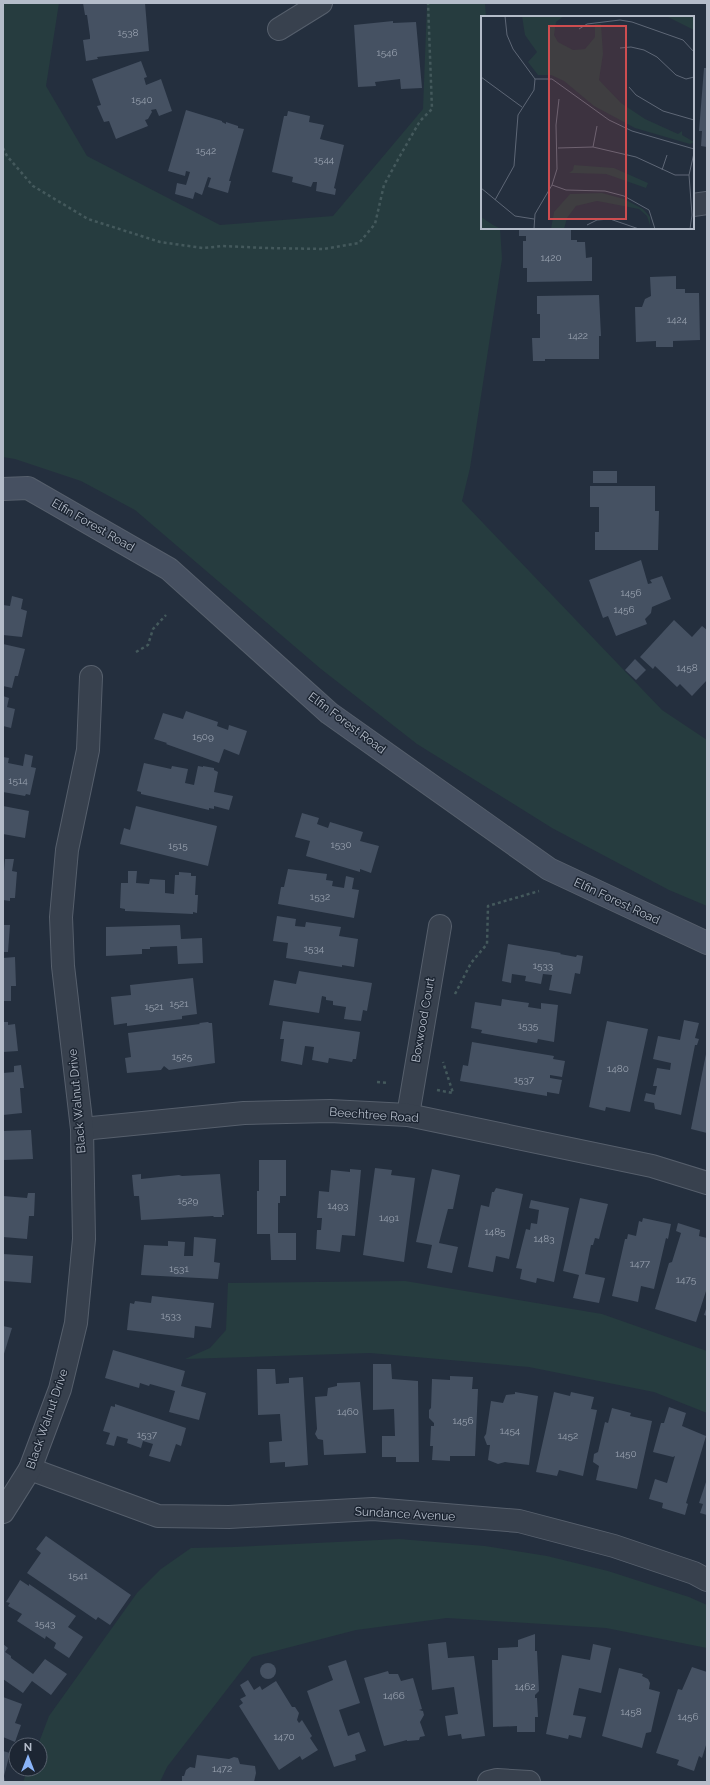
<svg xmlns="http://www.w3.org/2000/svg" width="710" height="1785" viewBox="0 0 710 1785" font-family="Raleway,sans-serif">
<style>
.green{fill:#263c3f}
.building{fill:#455162}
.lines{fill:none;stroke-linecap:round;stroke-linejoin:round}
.street-casing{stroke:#565f6c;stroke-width:24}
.secondary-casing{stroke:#565f6c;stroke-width:24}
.path{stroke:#44595c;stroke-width:2.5;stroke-dasharray:3 3;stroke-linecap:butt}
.street{stroke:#38414e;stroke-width:22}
.secondary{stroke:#465061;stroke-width:22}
.labels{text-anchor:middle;stroke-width:3;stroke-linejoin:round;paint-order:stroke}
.number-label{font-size:10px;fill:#98a1af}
.street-label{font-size:12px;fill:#b4bcc9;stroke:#1d2633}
.inset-road{fill:none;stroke:#5e6776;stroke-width:1}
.view{fill:#ce4d50;fill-opacity:0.15;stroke:#ce4d50;stroke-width:2}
.inset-edge{fill:none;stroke:#b4bcc9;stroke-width:2}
</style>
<rect width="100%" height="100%" fill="#242f3e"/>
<g class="green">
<polygon points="3,3 59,3 46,86 87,156 220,225 333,216 423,109 427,3 485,3 486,17 482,17 482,228 500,228 502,259 470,468 462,501 662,710 707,740 707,906 669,890 552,828 417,744 321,669 135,510 81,481 15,459 3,457"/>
<polygon points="405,1281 602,1314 707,1351 707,1413 654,1392 529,1367 370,1353 185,1359 210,1348 226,1330 228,1283"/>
<polygon points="399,1539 485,1546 547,1556 608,1571 689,1597 707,1605 707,1648 606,1628 447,1618 356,1630 252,1657 167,1767 160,1782 23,1782 28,1769 40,1769 40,1745 38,1745 49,1716 137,1593 161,1569 191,1548 233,1547"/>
</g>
<g class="building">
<polygon points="83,3 145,3 149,51 97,57 98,59 86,61 83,40 90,39 90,36 87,15 85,15"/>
<polygon points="393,21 393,23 416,22 422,88 401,89 400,79 375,82 376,86 358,87 354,25"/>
<polygon points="141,61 147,77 144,78 146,85 161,79 172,111 159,116 156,109 151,110 152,112 148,119 145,120 148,126 116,139 109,121 104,122 97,106 101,105 92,79"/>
<polygon points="704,68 707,68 707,147 701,146 702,131 699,131"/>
<polygon points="186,110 222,121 222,122 226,124 226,122 238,126 238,128 244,129 229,181 231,181 228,193 208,187 211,178 208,177 202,195 195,192 193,199 175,194 177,183 186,185 190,172 186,171 185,176 168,171"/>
<polygon points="288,111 310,116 309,122 324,125 320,139 344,145 334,188 336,189 335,195 316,191 317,182 313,182 311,187 292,182 293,177 272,172 284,116 287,116"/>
<polygon points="519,228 571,228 571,240 577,240 577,242 585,242 586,258 592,257 592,281 527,282 527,268 523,268 523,241 526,241 526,236 519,236"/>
<polygon points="676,276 676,289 685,289 685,293 699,293 700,340 673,341 673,347 656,347 656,341 636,342 635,307 642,307 645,299 651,296 650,277"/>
<polygon points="599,295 601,336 599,336 599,359 545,359 545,361 533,361 532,338 540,338 540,314 537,314 537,296"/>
<rect x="593" y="471" width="24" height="12"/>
<polygon points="590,486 655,486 655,511 659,511 658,550 595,550 595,532 599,532 599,507 590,507"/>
<polygon points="641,560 648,584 652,583 650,580 662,576 671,599 652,607 651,613 645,619 647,624 616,636 608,616 603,618 589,580"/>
<polygon points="12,596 23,599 21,609 27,611 22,637 3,635 3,605 10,606"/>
<polygon points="674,620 692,637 702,626 707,630 707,680 692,696 680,684 677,687 655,666 653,669 640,657"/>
<polygon points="3,644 25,649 18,676 15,676 12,688 3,686"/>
<polygon points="635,659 646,670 636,680 625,670"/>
<polygon points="3,696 9,698 7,707 15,709 11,728 3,726"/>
<polygon points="186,711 218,722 217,726 228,730 229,725 247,731 239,755 224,749 219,763 166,744 167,743 154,739 163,713 183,719"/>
<polygon points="25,754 33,756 31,767 36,768 30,795 26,794 25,796 3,792 3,757 9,758 8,763 23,766"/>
<polygon points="144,763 171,769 172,766 188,769 185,783 194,785 198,766 203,767 203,766 214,768 214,770 218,772 214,792 233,796 229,810 214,806 214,809 209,808 209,810 141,794 141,792 137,791"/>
<polygon points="3,806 29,811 25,838 3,834"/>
<polygon points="136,806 217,826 208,866 120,844 124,828 130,830"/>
<polygon points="302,813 319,818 317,824 328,828 330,822 363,832 360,841 379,846 371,873 360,869 360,872 306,856 310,841 295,837"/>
<polygon points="5,859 14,859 12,871 17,872 15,898 10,898 10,901 3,900 3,871 4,871"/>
<polygon points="288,869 327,874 326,880 333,881 332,886 344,888 346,876 354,878 352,889 359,890 354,918 278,904 281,887 284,887"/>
<polygon points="128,871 137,871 136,883 149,884 150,879 165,880 165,893 174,894 175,875 179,875 179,872 191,873 191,876 196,876 195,895 198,895 197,913 193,912 193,914 125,911 125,909 120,908 121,883 128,883"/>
<polygon points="277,916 296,919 295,926 305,927 306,922 341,927 339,936 358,939 354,967 342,965 342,967 286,958 288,943 273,941"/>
<polygon points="3,925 10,925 8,952 3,952"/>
<polygon points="180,925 181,939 202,938 203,963 178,964 177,946 150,947 150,949 142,949 142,954 106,956 106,927"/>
<polygon points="508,944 561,953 560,954 576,957 577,955 583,956 580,974 575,973 571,994 549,990 552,975 543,974 541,984 525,981 526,976 512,974 511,983 502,981"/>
<polygon points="15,957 16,986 11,986 11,1001 3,1001 3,958"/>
<polygon points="299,971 372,983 367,1011 363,1010 361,1021 344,1019 346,1007 333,1005 333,1001 326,1000 326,997 322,996 319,1013 269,1005 274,980 296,984"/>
<polygon points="193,978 197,1014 182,1016 182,1019 127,1026 127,1023 114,1025 111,997 131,995 130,985"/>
<polygon points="502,999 529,1003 528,1007 541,1009 541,1003 558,1005 554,1042 538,1039 537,1043 481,1033 482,1030 471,1028 475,1002 501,1006"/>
<polygon points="684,1020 699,1023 695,1038 699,1039 697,1045 695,1045 681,1115 655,1109 654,1103 644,1101 646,1093 655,1095 657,1086 653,1086 657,1068 670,1070 671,1063 653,1059 658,1036 680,1040"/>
<polygon points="283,1021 360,1032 356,1059 353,1059 352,1062 329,1058 328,1063 312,1060 314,1047 305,1046 302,1065 281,1061 284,1039 280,1039"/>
<polygon points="607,1021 648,1029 630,1112 606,1107 605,1111 589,1107"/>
<polygon points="3,1022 8,1022 8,1025 15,1024 18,1051 3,1052"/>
<polygon points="208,1022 209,1023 212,1023 215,1063 169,1070 164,1066 161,1070 127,1073 125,1058 131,1057 128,1033 200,1024 199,1023"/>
<polygon points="472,1042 554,1056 553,1059 565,1061 562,1077 550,1075 550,1078 562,1080 559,1094 547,1092 547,1096 460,1081 463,1065 468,1066"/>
<polygon points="706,1054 707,1054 707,1133 691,1129"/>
<polygon points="21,1065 24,1088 20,1088 22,1113 3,1115 3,1073 14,1072 14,1066"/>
<polygon points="31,1130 33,1159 3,1160 3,1131"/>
<polygon points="259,1160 286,1160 286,1196 280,1196 280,1203 278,1203 278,1233 296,1233 296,1260 271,1260 270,1234 257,1234 257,1191 259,1191"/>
<polygon points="375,1168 392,1170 391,1175 415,1178 404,1262 363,1255"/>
<polygon points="350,1169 361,1170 355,1236 342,1235 340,1252 316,1249 317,1230 321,1230 322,1218 317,1218 319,1191 329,1192 331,1170 350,1172"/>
<polygon points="432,1169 460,1175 453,1209 448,1209 439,1243 458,1247 452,1273 427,1268 432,1245 416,1242"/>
<polygon points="141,1174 141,1179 179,1175 182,1176 220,1174 224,1215 222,1215 222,1217 214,1217 213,1216 141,1220 139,1196 134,1196 132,1175"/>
<polygon points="496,1188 523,1194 509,1259 496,1256 493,1272 468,1267 481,1205 489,1207 492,1192 494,1192"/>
<polygon points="28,1193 35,1193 34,1216 29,1216 27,1239 3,1237 3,1196 27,1198"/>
<polygon points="580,1198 608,1204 599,1239 595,1238 593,1245 591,1245 585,1274 605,1278 599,1303 573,1298 579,1275 563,1271"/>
<polygon points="531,1200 569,1208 554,1282 537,1278 536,1283 520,1279 522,1269 516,1268 526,1229 530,1230 531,1223 537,1224 539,1210 529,1208"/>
<polygon points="643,1218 671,1224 668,1239 666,1238 654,1289 641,1286 638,1302 612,1296 625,1239 627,1239 628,1234 636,1236 639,1221 642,1222"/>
<polygon points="678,1223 700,1230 699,1236 707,1238 707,1288 696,1322 655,1309 669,1263 672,1262 681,1233 676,1231"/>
<polygon points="194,1237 216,1239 214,1262 220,1263 218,1279 141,1275 144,1245 168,1246 168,1241 185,1242 184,1256 193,1256"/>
<polygon points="3,1254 33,1256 31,1283 3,1281"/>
<polygon points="152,1296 214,1303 211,1328 195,1326 194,1338 127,1330 130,1303 134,1304 135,1301 151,1303"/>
<polygon points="707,1306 707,1316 704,1315"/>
<polygon points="3,1326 12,1328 3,1357"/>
<polygon points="113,1350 185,1371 181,1386 206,1393 199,1420 169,1412 175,1391 150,1384 149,1386 140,1383 139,1388 105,1378"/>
<polygon points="373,1364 391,1364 392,1379 418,1381 419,1462 396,1462 396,1457 382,1457 382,1436 395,1436 394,1409 373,1410"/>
<polygon points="257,1369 275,1369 276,1384 289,1383 289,1378 303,1377 308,1465 285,1467 285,1462 270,1463 269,1442 282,1441 280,1414 258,1415"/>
<polygon points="450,1376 473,1377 472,1389 478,1389 475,1456 450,1456 450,1461 432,1460 433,1446 430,1446 431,1426 434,1426 434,1423 429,1418 429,1410 431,1408 432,1379 450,1380"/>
<polygon points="360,1382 366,1453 324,1455 323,1440 318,1439 315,1434 317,1429 315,1397 327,1396 328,1388 337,1386 337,1383"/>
<polygon points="515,1392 538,1396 529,1465 505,1462 498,1464 488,1460 490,1445 487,1445 484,1437 486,1434 491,1401 503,1403 506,1395 515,1394"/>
<polygon points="554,1392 570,1396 571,1392 594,1397 591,1409 597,1410 583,1476 559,1470 557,1476 536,1472"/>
<polygon points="115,1404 186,1428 181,1446 176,1444 170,1462 149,1456 153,1444 143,1441 141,1448 127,1443 128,1439 117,1436 114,1446 106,1444 110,1433 103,1431 111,1406 115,1407"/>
<polygon points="669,1407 686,1413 682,1426 706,1436 686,1503 688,1504 685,1515 662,1508 663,1503 649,1499 655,1479 667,1483 675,1456 673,1457 653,1452 661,1423 664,1423"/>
<polygon points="612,1408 631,1413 630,1416 652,1421 637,1489 596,1480 599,1466 593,1462 594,1454 598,1452 605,1422 608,1423"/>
<polygon points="707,1479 707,1515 700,1513 703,1504 699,1503"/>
<polygon points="46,1536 131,1595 110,1625 98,1617 96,1620 27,1573 41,1553 36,1549"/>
<polygon points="20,1580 29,1586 29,1584 76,1616 68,1627 83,1637 69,1658 54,1648 56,1643 46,1636 45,1639 17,1621 22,1614 8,1606 10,1603 6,1602"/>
<polygon points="535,1634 535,1651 537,1651 539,1691 535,1695 535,1698 537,1698 538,1717 535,1717 535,1732 517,1732 517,1726 493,1727 492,1660 498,1660 498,1648 518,1647 518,1640"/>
<polygon points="446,1642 448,1658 474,1656 485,1736 462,1739 461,1734 448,1736 445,1716 458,1714 454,1687 432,1690 428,1644"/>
<polygon points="3,1644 8,1648 5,1652 11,1656 11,1658 33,1674 45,1659 67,1674 51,1695 32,1681 23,1693 3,1679"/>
<polygon points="593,1644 611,1648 601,1693 579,1688 573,1715 586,1717 581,1738 569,1735 568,1739 546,1734 562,1655 590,1660"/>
<polygon points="346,1660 360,1703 339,1710 348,1736 359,1732 366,1751 355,1755 356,1760 334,1767 307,1691 333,1680 328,1666"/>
<circle cx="268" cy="1671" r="8"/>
<polygon points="692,1667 707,1672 707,1742 702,1758 699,1756 694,1771 677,1765 679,1760 656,1753 678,1689 682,1690"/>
<polygon points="619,1668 643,1674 642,1676 648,1679 650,1683 649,1689 660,1692 651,1732 646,1733 642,1748 602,1736"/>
<polygon points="388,1671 389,1674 398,1674 401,1681 413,1678 422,1709 419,1710 423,1711 424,1715 420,1722 425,1736 420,1737 419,1740 407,1741 407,1740 384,1746 364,1678"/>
<polygon points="248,1680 254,1690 260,1686 262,1690 276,1681 292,1707 295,1707 299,1713 297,1720 299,1723 302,1720 312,1736 310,1738 318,1750 302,1760 300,1756 279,1770 239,1706 243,1703 240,1699 246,1696 240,1685"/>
<polygon points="3,1697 22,1704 15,1723 21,1725 15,1742 3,1737"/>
<polygon points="3,1751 10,1753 4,1776 5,1782 3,1782"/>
<polygon points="197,1755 229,1759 234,1757 238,1758 240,1764 255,1766 256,1773 254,1782 182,1782 182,1776 184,1776 186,1770 190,1767 195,1768"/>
</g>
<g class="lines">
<defs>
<g id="street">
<polyline points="279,29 321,3"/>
<polyline points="693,205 707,203"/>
<polyline points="408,1115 440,926"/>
<polyline points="82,1129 244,1113 330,1111 408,1115 652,1166 707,1183"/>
<polyline points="30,1469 158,1516 229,1517 373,1509 519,1521 614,1546 694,1573 707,1580"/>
<polyline points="3,1512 30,1469 60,1389 76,1323 84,1239 82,1129 63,966 61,917 67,850 88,750 91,677"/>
<polyline points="489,1782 497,1780 529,1782"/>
</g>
<polyline id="secondary" points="3,489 28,488 169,569 329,713 549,869 707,943"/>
</defs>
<use href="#street" class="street-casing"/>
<use href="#secondary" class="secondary-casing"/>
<g class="path">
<polyline points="3,148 7,156 33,186 88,219 160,242 203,248 223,246 266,248 324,249 359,243 375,224 384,185 401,154 420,121 432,109 428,3"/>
<polyline points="136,652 148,645 153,629 166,615"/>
<polyline points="455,994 471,963 487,944 488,906 539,891"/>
<polyline points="377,1082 389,1083"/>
<polyline points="437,1090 453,1093 443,1062"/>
</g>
<use href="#street" class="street"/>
<use href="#secondary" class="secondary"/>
</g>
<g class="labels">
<g class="number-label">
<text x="128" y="36">1538</text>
<text x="387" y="56">1546</text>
<text x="142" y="103">1540</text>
<text x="206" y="154">1542</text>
<text x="324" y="163">1544</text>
<text x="551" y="261">1420</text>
<text x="677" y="323">1424</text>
<text x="578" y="339">1422</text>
<text x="631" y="596">1456</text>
<text x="624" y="613">1456</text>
<text x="687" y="671">1458</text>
<text x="203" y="740">1509</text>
<text x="18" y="784">1514</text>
<text x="341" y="848">1530</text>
<text x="178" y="849">1515</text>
<text x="320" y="900">1532</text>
<text x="314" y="952">1534</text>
<text x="543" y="969">1533</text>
<text x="179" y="1007">1521</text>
<text x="154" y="1010">1521</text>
<text x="528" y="1029">1535</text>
<text x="182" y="1060">1525</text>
<text x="618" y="1072">1480</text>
<text x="524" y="1083">1537</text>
<text x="188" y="1204">1529</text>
<text x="338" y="1209">1493</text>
<text x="389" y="1221">1491</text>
<text x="495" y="1235">1485</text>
<text x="544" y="1242">1483</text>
<text x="640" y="1267">1477</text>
<text x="179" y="1272">1531</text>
<text x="686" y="1283">1475</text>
<text x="171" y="1319">1533</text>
<text x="348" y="1415">1460</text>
<text x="463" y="1424">1456</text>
<text x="510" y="1434">1454</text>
<text x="147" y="1438">1537</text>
<text x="568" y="1439">1452</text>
<text x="626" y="1457">1450</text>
<text x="78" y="1579">1541</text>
<text x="45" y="1627">1543</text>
<text x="525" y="1690">1462</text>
<text x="394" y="1699">1466</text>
<text x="631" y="1715">1458</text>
<text x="688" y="1720">1456</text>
<text x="284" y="1740">1470</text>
<text x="222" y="1772">1472</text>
</g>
<g class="street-label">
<text transform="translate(93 525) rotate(30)" y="4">Elfin Forest Road</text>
<text transform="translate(347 723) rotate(37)" y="4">Elfin Forest Road</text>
<text transform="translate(617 901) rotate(25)" y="4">Elfin Forest Road</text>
<text transform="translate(423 1020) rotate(-80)" y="4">Boxwood Court</text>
<text transform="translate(77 1101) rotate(-95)" y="4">Black Walnut Drive</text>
<text transform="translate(374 1115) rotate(4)" y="4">Beechtree Road</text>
<text transform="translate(47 1419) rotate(-71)" y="4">Black Walnut Drive</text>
<text transform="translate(405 1514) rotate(3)" y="4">Sundance Avenue</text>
</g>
</g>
<g transform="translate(481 16)">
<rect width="213" height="213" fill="#242f3e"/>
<path d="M 41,0 L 83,0 L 75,6 L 73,19 L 77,26 L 92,34 L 104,33 L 114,21 L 114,8 L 120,8 L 122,38 L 118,64 L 140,87 L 164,103 L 197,118 L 201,115 L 201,119 L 213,126 L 209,128 L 154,112 L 113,90 L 83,65 L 70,59 L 57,59 L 47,46 L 56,36 L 44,19 ZM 185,0 L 213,0 L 213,14 ZM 93,149 L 133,152 L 167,167 L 165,172 L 125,158 L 88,157 L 92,154 ZM 121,177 L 143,183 L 162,193 L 169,201 L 169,209 L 166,200 L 158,193 L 116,185 L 95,190 L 86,202 L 83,213 L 70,213 L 73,196 L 89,178 ZM 0,201 L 12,209 L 20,213 L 0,213 Z" fill="#263c3f"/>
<path class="inset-road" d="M 24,0 L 26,19 L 32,33 L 54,63M 98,13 L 106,8 L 139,4 L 151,6 L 202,24 L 213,36M 139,32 L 150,31 L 163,34 L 176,41 L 195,59 L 205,63 L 213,61M 0,61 L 41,91M 54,63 L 71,63 L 128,104 L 151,115 L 213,133M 148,71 L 155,79 L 182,95 L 213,104M 112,131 L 116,110M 77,132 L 112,131 L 155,141 L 194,159 L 208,159M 181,154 L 186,139M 71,169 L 85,174 L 124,175 L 143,180 L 168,194 L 174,213M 0,172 L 34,200 L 53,203M 14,184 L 33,150 L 37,99 L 53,74 L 54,63M 106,209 L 116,204 L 129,203 L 158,213M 53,213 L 54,198 L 71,169 L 76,153 L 75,109 L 78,83M 209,213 L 211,199 L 208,159 L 213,137"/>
<path class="view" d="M 68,10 L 145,10 L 145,203 L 68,203 Z"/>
<rect width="213" height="213" class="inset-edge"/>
</g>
<rect width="710" height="1785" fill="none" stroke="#b4bcc9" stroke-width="8"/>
<g transform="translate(28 1757)"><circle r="19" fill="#1d2633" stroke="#59626f"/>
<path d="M0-3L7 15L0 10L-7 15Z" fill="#8ab4f8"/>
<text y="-6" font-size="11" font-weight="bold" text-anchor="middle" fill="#b4bcc9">N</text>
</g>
</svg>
